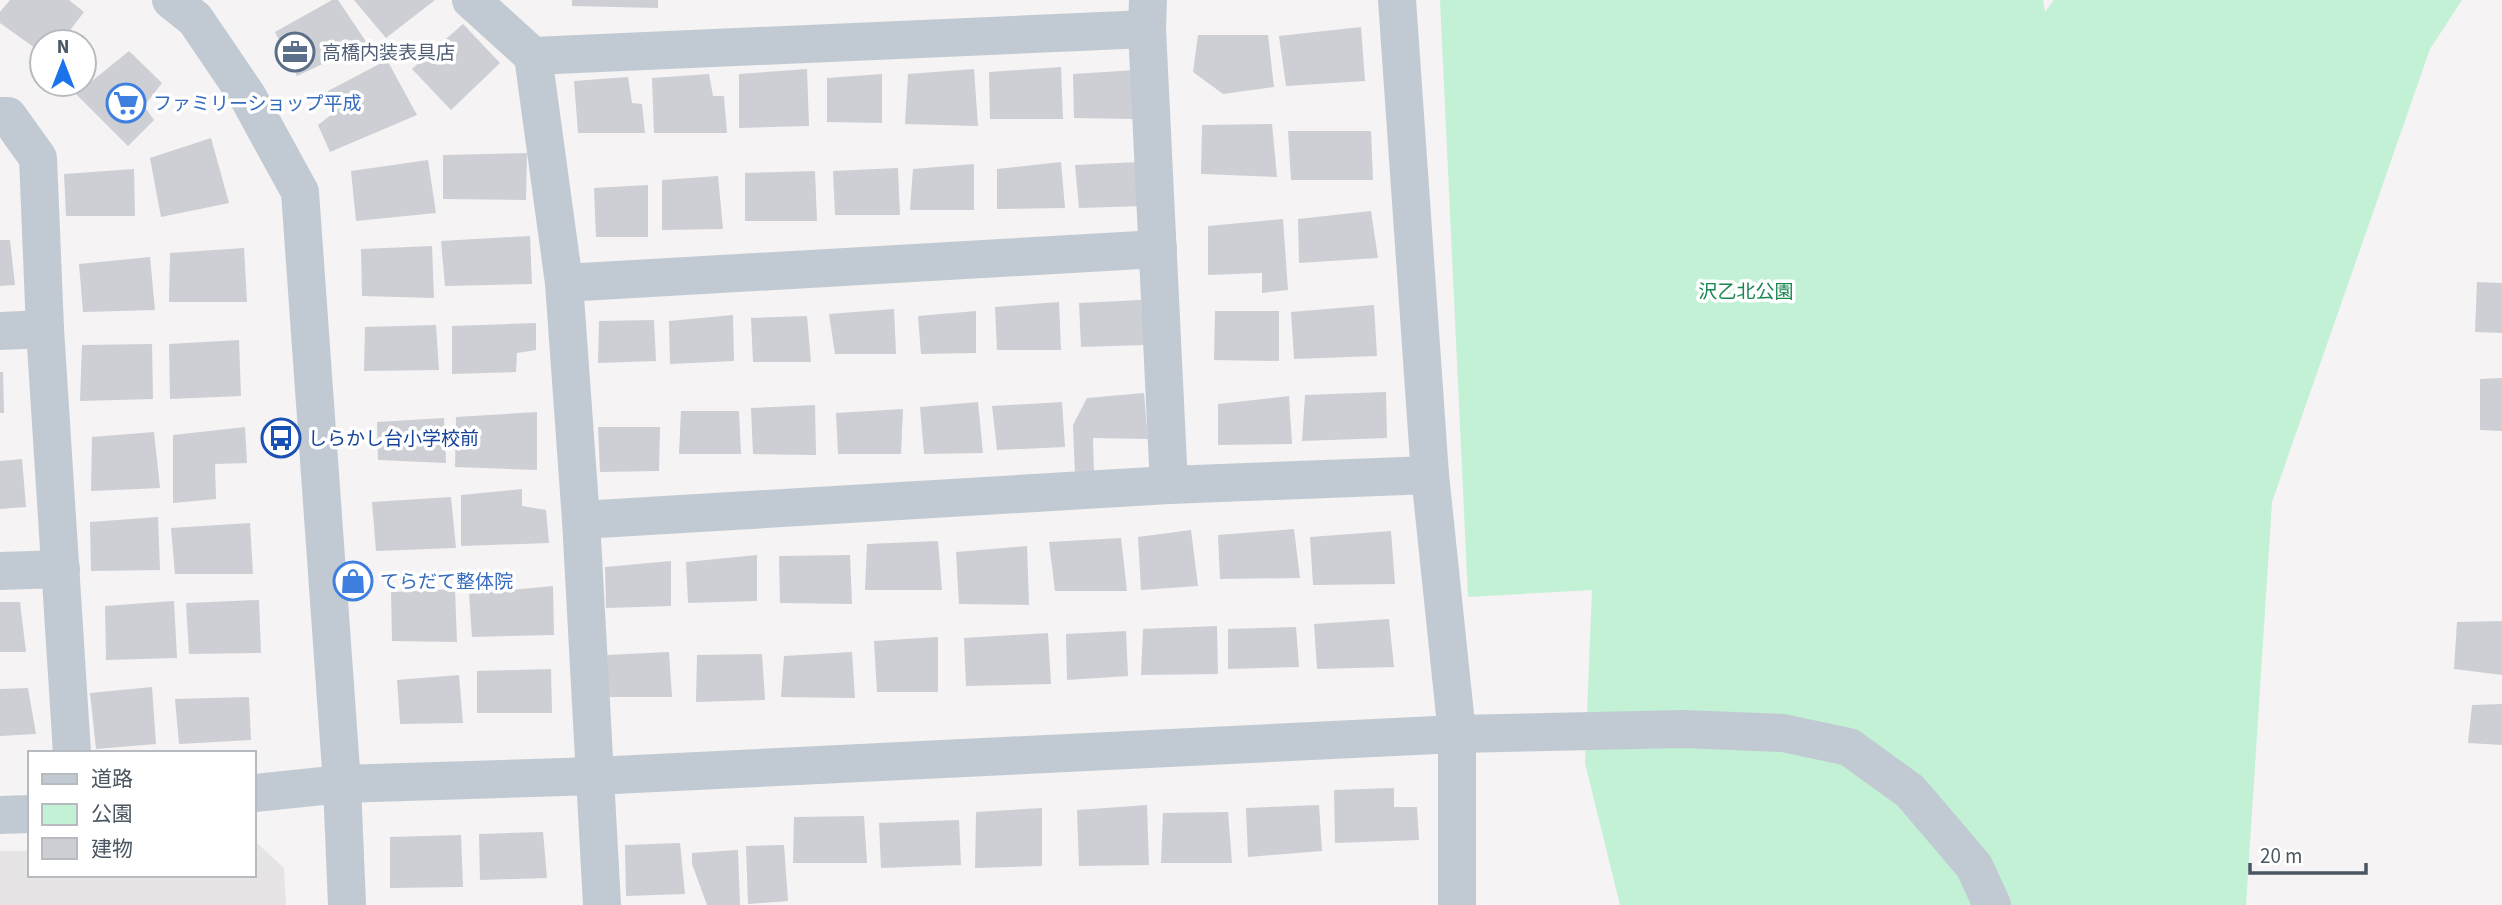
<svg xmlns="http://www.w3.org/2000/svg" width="2502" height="905" viewBox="0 0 2502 905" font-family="'Source Sans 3','Noto Sans JP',sans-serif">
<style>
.education{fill:#e6e4e5}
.green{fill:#c3f1d5}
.building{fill:#cdcfd5}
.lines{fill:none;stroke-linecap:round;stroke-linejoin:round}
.minor{stroke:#c1cad2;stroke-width:38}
.labels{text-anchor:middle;stroke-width:7;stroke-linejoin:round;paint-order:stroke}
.service-label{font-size:19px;fill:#4e5e75;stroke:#fff;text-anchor:start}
.shop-label{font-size:19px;fill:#366cbe;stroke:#fff;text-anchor:start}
.park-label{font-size:19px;fill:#17864f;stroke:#fff}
.transit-label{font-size:19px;fill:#164399;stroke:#fff;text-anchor:start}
</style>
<rect width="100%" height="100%" fill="#f5f3f3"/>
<polygon class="education" points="254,843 257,843 284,868 286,905 0,905 0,851 30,851 30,875 254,875"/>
<polygon class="green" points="1440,0 2043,0 2045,12 2054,0 2462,0 2430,49 2272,502 2246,905 1620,905 1585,763 1592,590 1468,597"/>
<g class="building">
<polygon points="10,0 69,0 84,12 61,42 42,42 42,53 0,23 0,12"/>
<polygon points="332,0 338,0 367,43 297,76 275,32"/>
<polygon points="354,0 435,0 386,38"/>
<polygon points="572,0 658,0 658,8 572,6"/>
<polygon points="463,24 500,63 451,110 412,69"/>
<polygon points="1361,27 1365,81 1286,86 1279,36"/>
<polygon points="1198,35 1268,35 1274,87 1223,94 1193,72"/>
<polygon points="129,51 162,83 144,106 154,120 128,146 76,94"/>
<polygon points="387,60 417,115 330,152 318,125 331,115 328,91"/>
<polygon points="1061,67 1063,119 990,119 989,72"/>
<polygon points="807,69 809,126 739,128 739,74"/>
<polygon points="974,69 978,126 905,124 908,74"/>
<polygon points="1136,70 1135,119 1074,118 1073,74"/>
<polygon points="709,74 713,96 724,96 727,133 654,133 652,78"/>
<polygon points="882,74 882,123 827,122 827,78"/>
<polygon points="628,77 632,103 642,104 645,133 578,133 574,81"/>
<polygon points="1272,124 1277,177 1201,174 1202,125"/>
<polygon points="1288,131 1371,131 1373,180 1291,180"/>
<polygon points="211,138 229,203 161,217 150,158"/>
<polygon points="527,153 526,200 443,199 443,155"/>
<polygon points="428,160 436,213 356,221 351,171"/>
<polygon points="1061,162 1065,208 997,209 997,169"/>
<polygon points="1139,162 1144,206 1079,208 1075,165"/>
<polygon points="974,164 974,210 910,210 913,169"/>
<polygon points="898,168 900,215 835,215 833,171"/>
<polygon points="134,169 135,216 66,216 64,174"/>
<polygon points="815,171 817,221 745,221 745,173"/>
<polygon points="718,176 723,229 662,230 662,180"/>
<polygon points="648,185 648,237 596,237 594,188"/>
<polygon points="1371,211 1378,258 1299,263 1298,219"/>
<polygon points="1283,219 1288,290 1262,293 1262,273 1208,275 1208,226"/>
<polygon points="530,236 532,284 445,286 441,241"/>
<polygon points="0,240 10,240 15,285 0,286"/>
<polygon points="432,246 434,298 362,296 361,249"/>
<polygon points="244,248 247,302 169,302 170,253"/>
<polygon points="150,257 155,310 83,312 79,264"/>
<polygon points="2477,282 2502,283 2502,333 2475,332"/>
<polygon points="1141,300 1145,345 1081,347 1079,303"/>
<polygon points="1059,302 1061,350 997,350 995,307"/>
<polygon points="1374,305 1377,356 1294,359 1291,312"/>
<polygon points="894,309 896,354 835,354 829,314"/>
<polygon points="976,311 976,353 921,354 918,316"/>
<polygon points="1215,311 1279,311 1279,361 1214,360"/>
<polygon points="733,315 734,361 670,364 669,321"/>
<polygon points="807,316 811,362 753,362 751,318"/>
<polygon points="654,320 656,361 598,363 599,321"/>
<polygon points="536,323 536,350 517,353 516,372 452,374 452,326"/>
<polygon points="436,325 439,370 364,371 365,327"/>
<polygon points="239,340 241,396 170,399 169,344"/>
<polygon points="152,344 153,399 80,401 82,345"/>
<polygon points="0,372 3,372 4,413 0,413"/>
<polygon points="2502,378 2502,431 2480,430 2480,379"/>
<polygon points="1386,392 1387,438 1302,441 1305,395"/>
<polygon points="1144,393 1148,439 1093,438 1094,475 1075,475 1073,425 1087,398"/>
<polygon points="1289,396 1292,444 1218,445 1218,404"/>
<polygon points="978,402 983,453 924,454 920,407"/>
<polygon points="1062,402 1065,447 997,450 992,406"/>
<polygon points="815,405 816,455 753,454 751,408"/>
<polygon points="903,409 901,454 838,454 836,413"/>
<polygon points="681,411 739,411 741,454 679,454"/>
<polygon points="537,412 537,470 455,467 456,417"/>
<polygon points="444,418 446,463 378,460 377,422"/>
<polygon points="245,427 247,463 215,464 216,499 173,503 173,435"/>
<polygon points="598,427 660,427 659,471 600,472"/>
<polygon points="154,432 160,488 91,491 92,437"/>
<polygon points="22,459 26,507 0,509 0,461"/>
<polygon points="522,489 522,506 546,510 549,543 461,546 461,495"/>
<polygon points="451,497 456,548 376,551 372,502"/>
<polygon points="158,517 160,570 91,571 90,522"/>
<polygon points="250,523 253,574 175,574 171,528"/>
<polygon points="1294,529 1300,578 1220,579 1218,535"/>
<polygon points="1191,530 1198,586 1141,590 1138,537"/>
<polygon points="1391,531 1395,584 1313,585 1310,537"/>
<polygon points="1121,538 1127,591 1055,591 1049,542"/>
<polygon points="938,541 942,590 865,590 867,544"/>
<polygon points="1027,546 1029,605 959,604 956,552"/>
<polygon points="757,555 757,601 688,603 686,562"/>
<polygon points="850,555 852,604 780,603 779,556"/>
<polygon points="671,561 671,606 606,608 605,567"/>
<polygon points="553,586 554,635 472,637 469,594"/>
<polygon points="455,589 457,642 392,641 391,592"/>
<polygon points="259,600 261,653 189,654 186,603"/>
<polygon points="174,601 177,658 106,660 105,606"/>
<polygon points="0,602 20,602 26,652 0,652"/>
<polygon points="1389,619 1394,667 1317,669 1314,624"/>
<polygon points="2502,621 2502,675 2454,669 2457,622"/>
<polygon points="1217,626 1218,674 1141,675 1143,629"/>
<polygon points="1296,627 1299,667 1228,669 1228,629"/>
<polygon points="1126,631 1128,676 1067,680 1066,634"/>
<polygon points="1048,633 1051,684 966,686 964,638"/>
<polygon points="938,637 938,692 877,692 874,641"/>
<polygon points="669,652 672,697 609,697 607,655"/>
<polygon points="852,652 855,698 781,697 784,656"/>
<polygon points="762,654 765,700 696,702 697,655"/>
<polygon points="551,669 552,713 477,713 477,671"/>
<polygon points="459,675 463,723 400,724 397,680"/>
<polygon points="152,687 156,744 96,749 90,693"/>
<polygon points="28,688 36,734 0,736 0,689"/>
<polygon points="249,697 251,740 179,744 175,699"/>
<polygon points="2502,704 2502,745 2468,743 2472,705"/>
<polygon points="1394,788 1394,807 1417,807 1419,840 1335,843 1334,790"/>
<polygon points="1147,805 1149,865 1079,866 1077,810"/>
<polygon points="1319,805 1322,851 1248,857 1246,808"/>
<polygon points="1042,808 1042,866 975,868 976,812"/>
<polygon points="1228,812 1232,863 1161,863 1163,813"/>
<polygon points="864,816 867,863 793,863 794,817"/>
<polygon points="959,820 961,865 881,868 879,823"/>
<polygon points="543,832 547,878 480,880 479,834"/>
<polygon points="461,835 463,887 390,888 390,837"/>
<polygon points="680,843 685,894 626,896 625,845"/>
<polygon points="784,845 788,901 748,904 746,846"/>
<polygon points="738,850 740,905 707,905 692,864 692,853"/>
</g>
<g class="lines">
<g class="minor">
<polyline points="171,0 195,19 248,97 300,192 342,784 347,905"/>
<polyline points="471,0 533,56 564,283 581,520 602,905"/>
<polyline points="1148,0 1147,29 1169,485"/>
<polyline points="1397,0 1430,475 1457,734 1457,905"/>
<polyline points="533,56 1147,29"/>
<polyline points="0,116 8,116 38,158 45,329 72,753"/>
<polyline points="564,283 1158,249"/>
<polyline points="0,331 45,329"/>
<polyline points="581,520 1169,485 1430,475"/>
<polyline points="0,571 61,569"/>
<polyline points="254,793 342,784 594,776 1457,734 1683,729 1783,733 1849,747 1910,791 1974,866 1992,905"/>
<polyline points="0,815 30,814"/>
</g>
</g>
<defs>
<symbol id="office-ring" viewBox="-11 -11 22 22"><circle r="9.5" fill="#fff" stroke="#5c6f8a" stroke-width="1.5"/><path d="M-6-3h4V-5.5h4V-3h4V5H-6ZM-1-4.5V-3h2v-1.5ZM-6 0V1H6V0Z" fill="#5c6f8a"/></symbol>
<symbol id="supermarket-ring" viewBox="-11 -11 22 22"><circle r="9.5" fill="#fff" stroke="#3f7fe0" stroke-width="1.5"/><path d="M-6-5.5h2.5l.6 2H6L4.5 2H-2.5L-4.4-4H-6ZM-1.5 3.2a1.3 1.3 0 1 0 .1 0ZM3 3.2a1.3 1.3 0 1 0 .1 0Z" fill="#3f7fe0"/></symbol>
<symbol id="bus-ring" viewBox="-11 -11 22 22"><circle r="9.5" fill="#fff" stroke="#1a4fb4" stroke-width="1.5"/><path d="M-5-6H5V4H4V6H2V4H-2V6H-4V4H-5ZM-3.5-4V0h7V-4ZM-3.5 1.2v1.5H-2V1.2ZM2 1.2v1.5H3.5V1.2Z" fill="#1a4fb4"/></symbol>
<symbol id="shop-ring" viewBox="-11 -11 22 22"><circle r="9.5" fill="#fff" stroke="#3f7fe0" stroke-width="1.5"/><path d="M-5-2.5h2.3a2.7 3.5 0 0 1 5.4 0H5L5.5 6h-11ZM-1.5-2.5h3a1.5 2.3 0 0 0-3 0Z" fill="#3f7fe0"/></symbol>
</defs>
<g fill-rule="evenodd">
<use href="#office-ring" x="273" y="30" width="44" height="44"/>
<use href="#supermarket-ring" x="104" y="81" width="44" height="44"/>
<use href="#bus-ring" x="259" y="416" width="44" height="44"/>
<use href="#shop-ring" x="331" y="559" width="44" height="44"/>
</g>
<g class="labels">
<g class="service-label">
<text x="322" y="59">高橋内装表具店</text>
</g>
<g class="shop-label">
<text x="153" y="110">ファミリーショップ平成</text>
<text x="380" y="588">てらだて整体院</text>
</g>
<g class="park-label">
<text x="1746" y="298">沢乙北公園</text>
</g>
<g class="transit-label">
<text x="308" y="445">しらかし台小学校前</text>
</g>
</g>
<rect x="28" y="751" width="228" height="126" fill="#ffffff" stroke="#b7bbc0" stroke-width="2"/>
<rect x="42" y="774" width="35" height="10" fill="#c1cad2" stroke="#b7bbc0" stroke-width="2"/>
<text x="91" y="786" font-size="21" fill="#4a5661">道路</text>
<rect x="42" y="804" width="35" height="21" fill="#c3f1d5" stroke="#b7bbc0" stroke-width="2"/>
<text x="91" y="821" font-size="21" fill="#4a5661">公園</text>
<rect x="42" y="838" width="35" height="21" fill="#cdcfd5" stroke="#b7bbc0" stroke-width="2"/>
<text x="91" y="856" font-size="21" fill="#4a5661">建物</text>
<g transform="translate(63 63)"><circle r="33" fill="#ffffff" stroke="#b7bbc0" stroke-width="2"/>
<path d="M0-5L12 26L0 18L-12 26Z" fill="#1a73e8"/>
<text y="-10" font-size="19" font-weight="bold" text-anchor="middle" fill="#4a5661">N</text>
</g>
<path d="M2250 863v10h116v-10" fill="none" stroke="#4a5661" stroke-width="3.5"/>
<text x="2260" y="863" font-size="21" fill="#4a5661" stroke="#ffffff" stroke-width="5" paint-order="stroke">20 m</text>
</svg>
